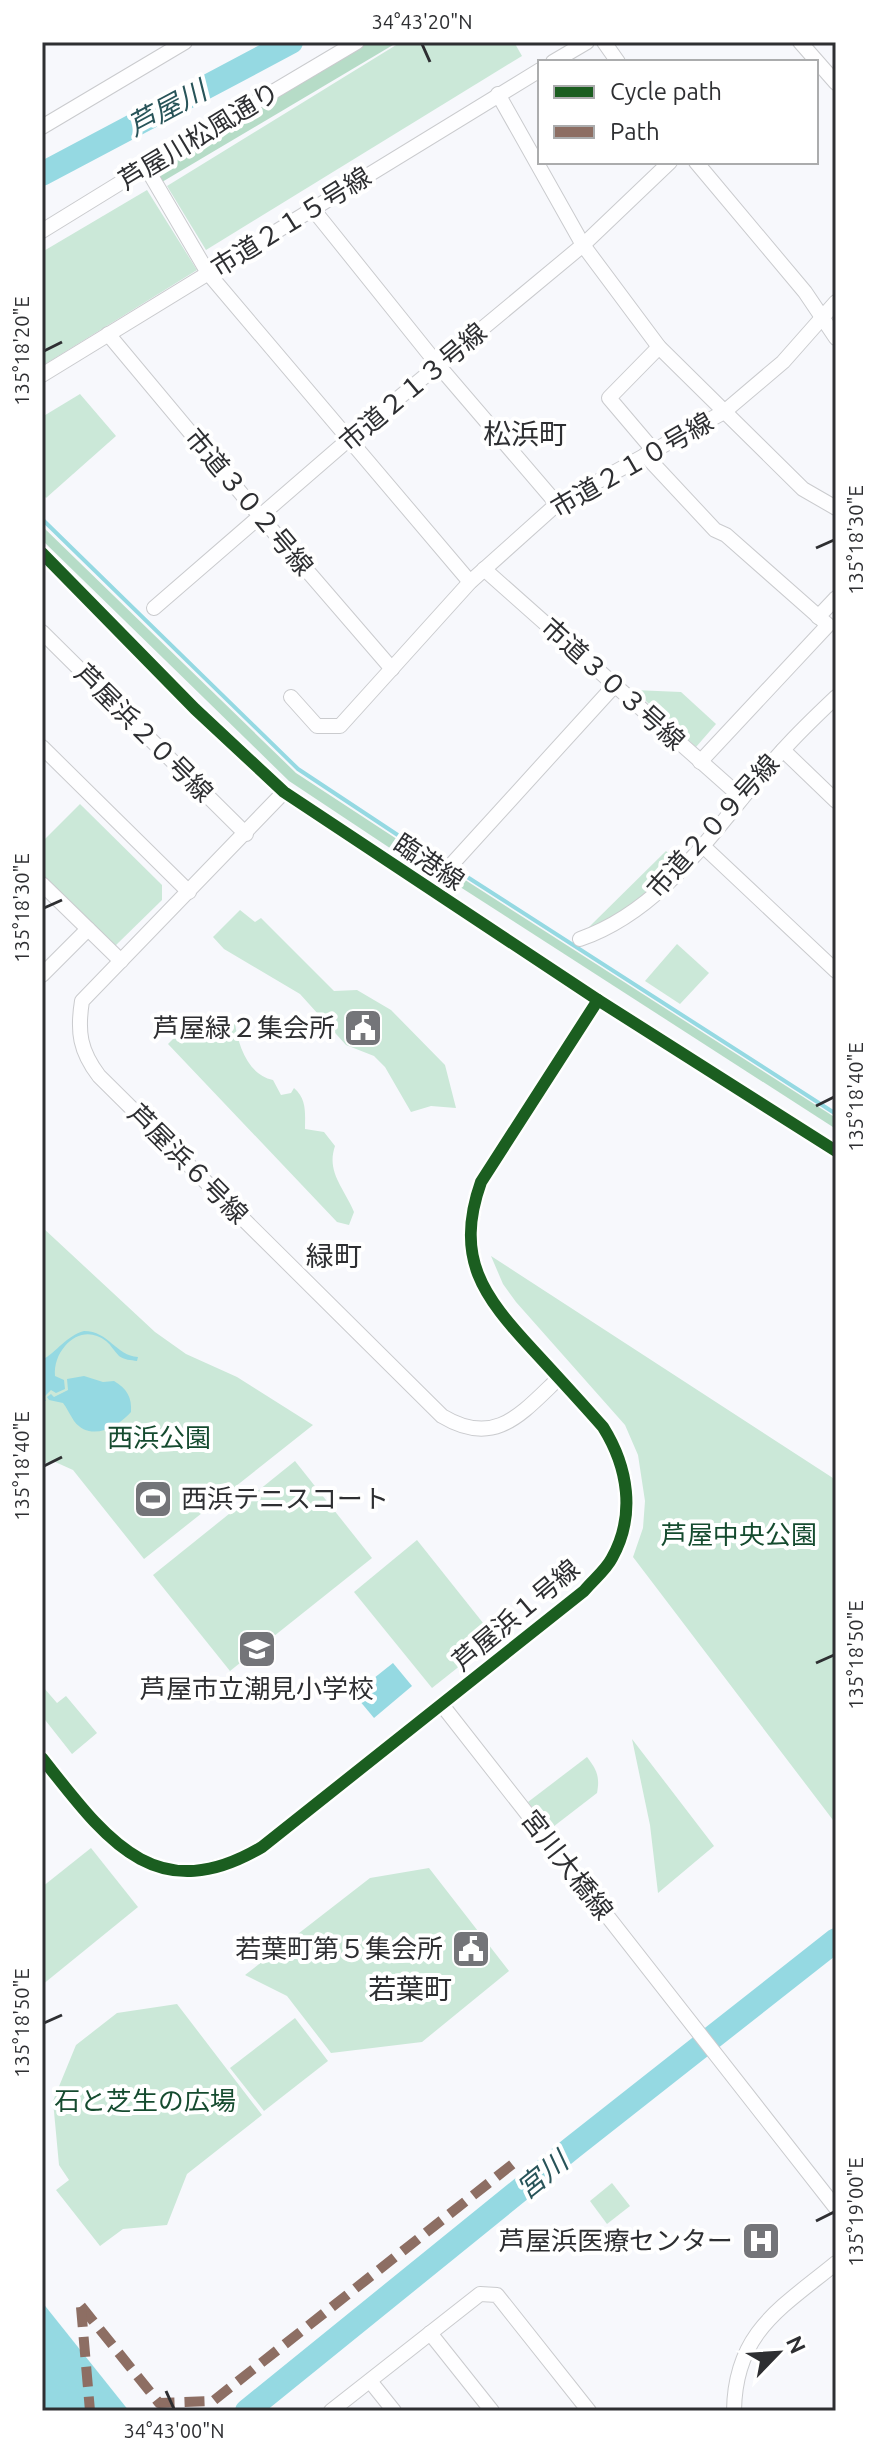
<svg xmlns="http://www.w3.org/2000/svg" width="878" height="2453" viewBox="0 0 878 2453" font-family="Ubuntu,'Noto Sans JP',sans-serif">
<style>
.green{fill:#cbe8d8}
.forest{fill:#b6dcc7}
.water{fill:#95d9e2}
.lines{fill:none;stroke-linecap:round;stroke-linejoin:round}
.stream{stroke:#95d9e2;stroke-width:4}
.river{stroke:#95d9e2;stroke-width:24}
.minor-casing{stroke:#cacbce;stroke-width:16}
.minor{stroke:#fefeff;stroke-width:14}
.quiet{stroke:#8d6e63;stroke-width:10;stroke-dasharray:20 10;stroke-linecap:butt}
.cycleway-casing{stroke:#fff;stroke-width:17}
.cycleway{stroke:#1b5e20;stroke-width:12}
.ticks{fill:none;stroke:#2e2f32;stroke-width:3}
.labels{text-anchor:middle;stroke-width:8;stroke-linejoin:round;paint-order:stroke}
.street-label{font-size:26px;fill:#2e2f32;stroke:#fff}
.poi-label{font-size:26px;fill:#2e2f32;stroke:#fff;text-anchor:end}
.park-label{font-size:26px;fill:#154b2f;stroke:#fff}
.water-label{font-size:28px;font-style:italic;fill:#285459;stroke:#fff}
.neighbourhood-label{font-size:28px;fill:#2e2f32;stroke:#fff}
.neatline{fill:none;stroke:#2e2f32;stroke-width:3}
.ticks-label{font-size:20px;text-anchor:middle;fill:#2e2f32}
</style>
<rect width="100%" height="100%" fill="#f7f8fc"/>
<g class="green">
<polygon points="401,42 514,42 522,56 206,250 167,186"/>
<polygon points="147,190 197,270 42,366 42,252"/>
<polygon points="80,394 116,436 46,498 42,493 42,417"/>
<polygon points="634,690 681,692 716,724 696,747"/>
<polygon points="80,804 162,885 162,900 114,947 42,878 42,842"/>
<polygon points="666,851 677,862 627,912 586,930"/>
<polygon points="240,910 255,922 261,918 334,991 357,990 391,1010 445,1065 456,1108 431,1106 411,1112 385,1067 374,1056 346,1045 300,994 224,949 213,937"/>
<polygon points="677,944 709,973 680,1004 645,981"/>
<path d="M 206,1015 L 235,1023 C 238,1045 248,1075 273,1080 L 281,1095 L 291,1093 L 294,1088 C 307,1099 305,1113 305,1129 L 324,1132 L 335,1146 C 326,1172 344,1188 354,1212 L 349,1225 L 337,1222 L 168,1044 L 195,1017 Z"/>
<polygon points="42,1227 155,1332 186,1354 237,1377 313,1425 144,1559 73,1470 53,1461 42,1464"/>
<polygon points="491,1256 836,1480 836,1824 633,1557 643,1528 645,1501 638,1455 625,1425 516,1302 503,1284"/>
<polygon points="295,1461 372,1558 230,1671 153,1575"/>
<polygon points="417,1540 495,1638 432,1688 354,1592"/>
<polygon points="44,1688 57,1703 66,1696 97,1733 72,1754 42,1716"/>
<polygon points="632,1739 714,1846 658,1893 650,1825"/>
<path d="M 587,1757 C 597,1770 600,1777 597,1793 L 549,1830 L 528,1802 Z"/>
<polygon points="91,1848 138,1907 42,1985 42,1887"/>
<polygon points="429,1868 509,1971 422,2042 331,2053 287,1996 245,1975 370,1878"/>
<polygon points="177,2004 262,2115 187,2174 167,2225 123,2229 100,2246 56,2190 69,2180 59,2165 53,2101 76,2045 117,2013"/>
<polygon points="295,2018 328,2061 264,2111 230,2068"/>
<polygon points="612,2183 630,2206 607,2224 590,2201"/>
</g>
<g class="forest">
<polygon points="369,42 398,42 162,182 154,169"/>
<polygon points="42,526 296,773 441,868 435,878 289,781 42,540"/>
<polygon points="459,876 836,1118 836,1129 454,883"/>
</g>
<g class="water">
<path d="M 84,1331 C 109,1331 116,1356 138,1357 L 137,1361 C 131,1360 124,1360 119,1356 C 114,1351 111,1345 106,1341 C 92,1330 76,1333 65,1346 C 58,1354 54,1365 55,1376 L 64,1380 L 65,1389 L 56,1393 L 51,1390 L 44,1397 L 46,1401 L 42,1401 L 42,1360 C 58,1351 66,1336 84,1331 Z"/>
<path d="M 84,1376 L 103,1382 L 114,1381 C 127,1389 132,1397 131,1412 C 117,1428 90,1442 74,1421 C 70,1415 67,1408 63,1403 L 49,1400 L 47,1397 L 51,1394 L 54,1397 L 68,1390 L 67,1379 Z"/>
<polygon points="393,1663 412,1686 374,1718 354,1694"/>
<polygon points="42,2302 129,2411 42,2411"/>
</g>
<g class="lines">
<g class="stream">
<polyline points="42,519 298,769 443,865"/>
<polyline points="461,873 836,1114"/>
</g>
<g class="river">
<polyline points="42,174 291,42"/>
<polyline points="247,2411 573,2147 836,1940"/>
</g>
<defs>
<g id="minor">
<polyline points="604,42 618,62"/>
<polyline points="800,42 836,83"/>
<polyline points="553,62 587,42"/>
<polyline points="498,94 583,245 659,347 803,489 836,508"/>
<polyline points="42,127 185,42"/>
<polyline points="696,162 805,292 836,338"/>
<polyline points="146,167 208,273 470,582"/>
<polyline points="312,208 438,365 557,504"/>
<polyline points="42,231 146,167 357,42"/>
<polyline points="108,334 260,516 392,669"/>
<polyline points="42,375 540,70"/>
<polyline points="654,451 609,398 659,347"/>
<polyline points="645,455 715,530 726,535 828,625 700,762"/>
<polyline points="42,553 195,709 284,792 598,1000 836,1151"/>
<polyline points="484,569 742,798"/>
<polyline points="154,608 348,440 583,245 670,162"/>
<polyline points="818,617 836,598"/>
<polyline points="42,632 246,834"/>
<polyline points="291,697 317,726 340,726 470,582 557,504 724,412 783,362 836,302"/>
<polyline points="42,747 189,892"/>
<polyline points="783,750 836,801"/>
<path d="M 284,792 L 82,1001 C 77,1032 80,1051 99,1076 L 442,1416 C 495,1448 521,1414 559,1378"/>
<polyline points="702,845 836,971"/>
<polyline points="42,884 121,961"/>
<polyline points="436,893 453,863 614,686"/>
<path d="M 580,939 C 670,908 722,816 784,749 C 800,731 818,714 836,697"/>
<polyline points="42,975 88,929"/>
<polyline points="442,1705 836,2208"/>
<path d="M 42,1758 C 104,1836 154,1911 262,1847 L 584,1591 C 593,1580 606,1570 612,1558 C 636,1515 628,1467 603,1427 C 580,1401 557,1376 533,1350 C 483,1296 454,1258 481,1182 L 598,1000"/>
<polyline points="430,2333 492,2411"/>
<polyline points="370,2381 394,2411"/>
<polyline points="331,2411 480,2294 497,2295 589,2411"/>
<path d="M 734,2411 C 735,2332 781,2308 836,2263"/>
</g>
</defs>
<use href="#minor" class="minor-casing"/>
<use href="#minor" class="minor"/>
<g class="quiet">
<polyline points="81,2306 159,2403 213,2401 514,2163"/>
<polyline points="81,2307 90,2411"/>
</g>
<defs>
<g id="cycleway">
<polyline points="42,553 195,709 284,792 598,1000 836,1151"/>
<path d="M 42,1758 C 104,1836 154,1911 262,1847 L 584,1591 C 593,1580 606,1570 612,1558 C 636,1515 628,1467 603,1427 C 580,1401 557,1376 533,1350 C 483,1296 454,1258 481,1182 L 598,1000"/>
</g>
</defs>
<use href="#cycleway" class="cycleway-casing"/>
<use href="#cycleway" class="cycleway"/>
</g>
<path class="ticks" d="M 422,44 L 430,62M 44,351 L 62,342M 816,548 L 834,540M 44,908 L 62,900M 816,1106 L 834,1097M 44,1466 L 62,1457M 816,1663 L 834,1655M 44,2023 L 62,2015M 816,2221 L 834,2212M 166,2391 L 174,2409"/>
<defs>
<symbol id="civic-square" viewBox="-11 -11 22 22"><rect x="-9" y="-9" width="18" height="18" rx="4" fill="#747579" stroke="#fff"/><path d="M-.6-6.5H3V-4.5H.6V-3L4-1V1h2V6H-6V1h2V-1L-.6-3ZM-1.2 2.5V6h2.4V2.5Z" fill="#fff"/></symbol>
<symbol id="stadium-square" viewBox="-11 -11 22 22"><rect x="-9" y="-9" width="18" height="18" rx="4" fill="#747579" stroke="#fff"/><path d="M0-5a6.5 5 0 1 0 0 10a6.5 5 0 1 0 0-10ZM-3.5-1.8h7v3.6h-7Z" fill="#fff"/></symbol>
<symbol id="school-square" viewBox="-11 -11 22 22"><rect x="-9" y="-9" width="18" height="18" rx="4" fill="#747579" stroke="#fff"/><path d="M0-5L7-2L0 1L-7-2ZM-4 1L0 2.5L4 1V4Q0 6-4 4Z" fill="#fff"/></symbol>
<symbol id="hospital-square" viewBox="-11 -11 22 22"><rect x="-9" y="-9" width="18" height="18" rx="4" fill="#747579" stroke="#fff"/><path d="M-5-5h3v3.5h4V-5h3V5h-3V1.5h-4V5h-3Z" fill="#fff"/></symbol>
</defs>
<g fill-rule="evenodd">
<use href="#civic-square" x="341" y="1006" width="44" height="44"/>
<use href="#stadium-square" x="131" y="1477" width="44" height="44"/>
<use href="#school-square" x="235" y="1627" width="44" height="44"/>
<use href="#civic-square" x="449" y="1927" width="44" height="44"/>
<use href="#hospital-square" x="739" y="2219" width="44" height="44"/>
</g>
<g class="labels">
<g class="street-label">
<text transform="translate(199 136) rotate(-31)" y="9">芦屋川松風通り</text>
<text transform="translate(291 222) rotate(-32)" y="9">市道２１５号線</text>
<text transform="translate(413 387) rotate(-40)" y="9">市道２１３号線</text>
<text transform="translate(632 465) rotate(-30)" y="9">市道２１０号線</text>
<text transform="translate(249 502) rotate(50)" y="9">市道３０２号線</text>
<text transform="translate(613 684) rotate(42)" y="9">市道３０３号線</text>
<text transform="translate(144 733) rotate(45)" y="9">芦屋浜２０号線</text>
<text transform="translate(713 826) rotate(-48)" y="9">市道２０９号線</text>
<text transform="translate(429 862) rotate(34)" y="9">臨港線</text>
<text transform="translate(188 1164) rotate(45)" y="9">芦屋浜６号線</text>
<text transform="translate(516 1615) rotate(-40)" y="9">芦屋浜１号線</text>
<text transform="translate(567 1865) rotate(52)" y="9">宮川大橋線</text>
</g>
<g class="poi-label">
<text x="335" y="1037">芦屋緑２集会所</text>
<text x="181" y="1508" text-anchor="start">西浜テニスコート</text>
<text x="257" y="1698" text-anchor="middle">芦屋市立潮見小学校</text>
<text x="443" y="1958">若葉町第５集会所</text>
<text x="733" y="2250">芦屋浜医療センター</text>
</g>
<g class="park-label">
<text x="159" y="1447">西浜公園</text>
<text x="739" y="1544">芦屋中央公園</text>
<text x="145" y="2110">石と芝生の広場</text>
</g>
<g class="water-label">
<text transform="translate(167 108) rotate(-28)" y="10">芦屋川</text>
<text transform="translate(542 2175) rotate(-39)" y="10">宮川</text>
</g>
<g class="neighbourhood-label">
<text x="525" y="444">松浜町</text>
<text x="334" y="1266">緑町</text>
<text x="410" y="1999">若葉町</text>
</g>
</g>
<rect width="878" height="2453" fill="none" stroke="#ffffff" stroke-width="88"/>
<rect x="538" y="60" width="280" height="104" fill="#ffffff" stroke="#abacad" stroke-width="2"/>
<rect x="554" y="86" width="40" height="12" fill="#1b5e20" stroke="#abacad" stroke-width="2"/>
<text x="610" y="100" font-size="24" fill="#2e2f32">Cycle path</text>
<rect x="554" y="126" width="40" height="12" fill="#8d6e63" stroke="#abacad" stroke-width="2"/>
<text x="610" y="140" font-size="24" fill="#2e2f32">Path</text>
<g transform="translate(778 2353) rotate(65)" stroke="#ffffff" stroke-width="6" paint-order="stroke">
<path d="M0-6L14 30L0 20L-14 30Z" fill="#2e2f32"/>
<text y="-12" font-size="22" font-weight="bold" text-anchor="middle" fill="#2e2f32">N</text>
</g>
<rect x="44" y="44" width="790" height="2365" class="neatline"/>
<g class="ticks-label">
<text x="422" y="29">34°43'20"N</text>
<text transform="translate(22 351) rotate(-90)" y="7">135°18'20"E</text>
<text transform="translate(856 540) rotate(-90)" y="7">135°18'30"E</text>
<text transform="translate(22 908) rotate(-90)" y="7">135°18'30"E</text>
<text transform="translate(856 1097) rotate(-90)" y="7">135°18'40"E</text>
<text transform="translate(22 1466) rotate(-90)" y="7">135°18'40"E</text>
<text transform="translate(856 1655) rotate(-90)" y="7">135°18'50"E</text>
<text transform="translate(22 2023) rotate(-90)" y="7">135°18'50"E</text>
<text transform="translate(856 2212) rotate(-90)" y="7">135°19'00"E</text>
<text x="174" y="2438">34°43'00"N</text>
</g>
</svg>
